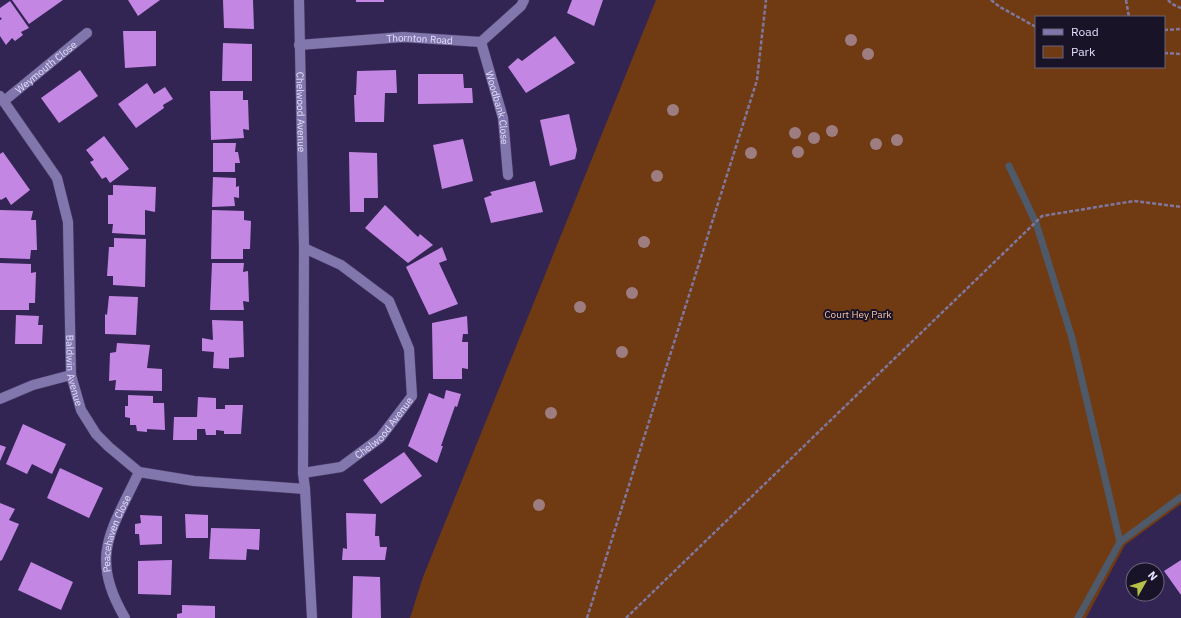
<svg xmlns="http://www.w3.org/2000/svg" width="1181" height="618" viewBox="0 0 1181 618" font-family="'IBM Plex Sans',sans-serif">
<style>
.green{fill:#703b13;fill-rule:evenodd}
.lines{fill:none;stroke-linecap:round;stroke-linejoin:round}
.stream{stroke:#4e5969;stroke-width:7}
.building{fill:#c486e3}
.minor-casing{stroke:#4b3f67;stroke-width:11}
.path{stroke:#80779e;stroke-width:2.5;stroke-dasharray:4 2;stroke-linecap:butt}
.minor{stroke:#8277ad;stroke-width:10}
.tree{fill:#9e7d81}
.labels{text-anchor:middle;stroke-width:4;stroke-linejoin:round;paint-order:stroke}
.street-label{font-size:10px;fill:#e4dffd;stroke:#191328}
.park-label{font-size:10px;fill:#f7c5a6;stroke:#191328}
</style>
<rect width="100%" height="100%" fill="#322554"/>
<path class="green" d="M 656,0 L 1181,0 L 1181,504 L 1125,545 L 1086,618 L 410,618 L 423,577 ZM 1036,17 L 1164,17 L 1164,67 L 1036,67 Z"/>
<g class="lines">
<g class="stream">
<polyline points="1009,166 1036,223 1072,338 1120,542"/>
<polyline points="1078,618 1120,542 1181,497"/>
</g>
</g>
<g class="building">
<polygon points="12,0 63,0 29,24"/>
<polygon points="128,0 160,0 138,16"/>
<polygon points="223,0 253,0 254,29 224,28"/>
<rect x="356" y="0" width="28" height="2"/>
<polygon points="572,0 603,0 594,26 567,13"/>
<polygon points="10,1 29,28 21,32 23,35 15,41 12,38 6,45 0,36 0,20 2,19 0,17 0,8"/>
<polygon points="123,31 156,31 156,66 125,68"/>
<polygon points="555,36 575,63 526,93 508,67 518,58 522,61"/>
<polygon points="223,43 252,44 252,81 222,81"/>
<polygon points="80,70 98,96 59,123 41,98"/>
<polygon points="396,70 397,93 385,93 384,122 355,122 354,95 356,95 357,71"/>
<polygon points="418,74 463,74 464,88 472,88 473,103 418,104"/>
<polygon points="147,83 154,94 165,87 173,99 163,105 164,108 136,128 118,104"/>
<polygon points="210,91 243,91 243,100 248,100 249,130 243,129 244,138 211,140"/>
<polygon points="569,114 577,150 575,159 550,166 540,120"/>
<polygon points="104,136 129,169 110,183 106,177 102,179 90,162 94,160 86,150"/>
<polygon points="463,139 473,181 442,189 433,145"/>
<polygon points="213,143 236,143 235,152 238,152 240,163 235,163 235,172 213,172"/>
<polygon points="3,152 30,190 11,205 6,197 1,200 0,199 0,154"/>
<polygon points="349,152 377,153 378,198 364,198 364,212 350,212"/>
<polygon points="213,177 236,178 236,187 239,186 239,198 234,197 235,206 212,207"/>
<polygon points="535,181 543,212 491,223 484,198 492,195 490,192"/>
<polygon points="113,185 156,187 155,212 145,210 145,235 112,233 113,224 108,224 108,195 113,195"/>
<polygon points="385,205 418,237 420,234 433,245 408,263 365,228"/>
<polygon points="0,210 33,211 31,220 36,220 37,250 31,250 30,259 0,258"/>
<polygon points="212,210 244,211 244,220 251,221 250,249 243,249 243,259 211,259"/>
<polygon points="114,238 146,239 145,287 113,285 113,276 107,276 109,247 114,247"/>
<polygon points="442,247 447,260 439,263 458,304 429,315 406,267"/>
<polygon points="0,263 31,264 31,273 36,272 35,303 29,303 29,310 0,310"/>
<polygon points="212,263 244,263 243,272 248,271 249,302 243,301 244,310 210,310"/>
<polygon points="109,296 138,297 136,335 105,334 105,314 107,315"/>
<polygon points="16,315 39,316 38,325 43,325 42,344 15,344"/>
<polygon points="467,316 468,334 463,334 462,342 468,342 468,369 462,368 462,379 433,379 432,323"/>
<polygon points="212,320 243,321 244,357 229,358 229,369 213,368 214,352 202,351 202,338 213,340"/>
<polygon points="117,343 150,345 147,368 162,369 162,391 115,390 116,380 109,381 110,353 116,352"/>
<polygon points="446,390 461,394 457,407 455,406 441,446 443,446 437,463 408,446 429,393 444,399"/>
<polygon points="128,395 153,396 153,403 164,403 165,430 147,429 147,432 137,431 136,425 130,425 130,418 125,417 125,406 128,406"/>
<polygon points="198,397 216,398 216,409 225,409 225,405 243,405 241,434 224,434 224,431 216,430 216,435 206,435 205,429 197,429 197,440 173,440 174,417 197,417"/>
<polygon points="23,424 66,444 52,474 32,464 27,474 6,464"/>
<polygon points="0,445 6,447 0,461"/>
<polygon points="404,452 422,476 381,504 363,480"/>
<polygon points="60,468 103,488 89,518 47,498"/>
<polygon points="0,503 15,509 9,520 19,524 2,560 0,561"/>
<polygon points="346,513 376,514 375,536 379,536 380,547 387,547 385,560 342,560 343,548 347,549"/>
<polygon points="185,514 208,515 208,538 186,538"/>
<polygon points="140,515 162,516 162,544 140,545 139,534 135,534 135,524 141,523"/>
<polygon points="211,528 260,529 259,550 247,549 246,560 209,559"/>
<polygon points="172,560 171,595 138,594 138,561"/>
<polygon points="1181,560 1181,595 1164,571"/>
<polygon points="31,562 73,582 61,610 18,590"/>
<polygon points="353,576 380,577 381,618 352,618"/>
<polygon points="182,605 215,606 215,618 177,618 177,614 182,613"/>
</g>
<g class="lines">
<defs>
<g id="minor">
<path id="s1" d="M 299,0 L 304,248 L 303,473 L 305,489 L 312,618"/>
<path id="s2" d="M 481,42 L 503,118 L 508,175"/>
<path id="s3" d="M 299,45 L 403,37 L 481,42 L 521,6 L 524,0"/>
<path id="s4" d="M 0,96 L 57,178 L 68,222 L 71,375 L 81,410 L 96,434 L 109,447 L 139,472 L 194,481 L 305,489"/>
<path id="s5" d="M 4,101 L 87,33"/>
<polyline points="0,399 33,385 71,375"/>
<path id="s6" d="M 303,473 L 341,467 L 380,438 L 412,396 L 409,349 L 389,301 L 341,265 L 304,248"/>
<path id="s7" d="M 125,618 C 88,556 112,530 139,472"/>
</g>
</defs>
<use href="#minor" class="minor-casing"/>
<g class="path">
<polyline points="991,0 1000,7 1036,27"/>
<polyline points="1126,0 1129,17"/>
<polyline points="1168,0 1172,4 1181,8"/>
<polyline points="1164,30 1181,29"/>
<polyline points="1164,53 1181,54"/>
<polyline points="587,618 757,80 766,0"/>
<polyline points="626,618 1042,216 1134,201 1181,207"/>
</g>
<use href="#minor" class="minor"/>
</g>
<g class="tree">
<circle cx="851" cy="40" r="6"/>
<circle cx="868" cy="54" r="6"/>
<circle cx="673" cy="110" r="6"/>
<circle cx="832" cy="131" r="6"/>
<circle cx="795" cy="133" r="6"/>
<circle cx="814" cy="138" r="6"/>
<circle cx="897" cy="140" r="6"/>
<circle cx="876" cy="144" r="6"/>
<circle cx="798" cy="152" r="6"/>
<circle cx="751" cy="153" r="6"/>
<circle cx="657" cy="176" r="6"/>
<circle cx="644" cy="242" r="6"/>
<circle cx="632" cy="293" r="6"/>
<circle cx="580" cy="307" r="6"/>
<circle cx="622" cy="352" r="6"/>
<circle cx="551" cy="413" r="6"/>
<circle cx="539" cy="505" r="6"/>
</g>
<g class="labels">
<g class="street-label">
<text dy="4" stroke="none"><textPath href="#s3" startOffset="121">Thornton Road</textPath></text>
<text dy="4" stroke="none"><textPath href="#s5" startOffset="54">Weymouth Close</textPath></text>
<text dy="4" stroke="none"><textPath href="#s2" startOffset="68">Woodbank Close</textPath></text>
<text dy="4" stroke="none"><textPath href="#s1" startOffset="112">Chelwood Avenue</textPath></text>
<text dy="4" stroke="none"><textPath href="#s4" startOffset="294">Baldwin Avenue</textPath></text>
<text dy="4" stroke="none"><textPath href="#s6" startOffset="97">Chelwood Avenue</textPath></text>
<text dy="4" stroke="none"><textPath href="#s7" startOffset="90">Peacehaven Close</textPath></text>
</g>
<g class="park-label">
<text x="858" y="318">Court Hey Park</text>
</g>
</g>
<rect x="1035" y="16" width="130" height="52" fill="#191328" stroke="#6a657d"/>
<rect x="1043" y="29" width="20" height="6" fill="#8277ad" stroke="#6a657d"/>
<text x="1071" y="36" font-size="12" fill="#e4dffd">Road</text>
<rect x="1043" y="46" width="20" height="12" fill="#703b13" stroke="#6a657d"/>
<text x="1071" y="56" font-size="12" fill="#e4dffd">Park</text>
<g transform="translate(1145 582) rotate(51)"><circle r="19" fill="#191328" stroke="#6a657d"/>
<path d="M0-3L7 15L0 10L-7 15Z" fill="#b7c147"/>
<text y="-6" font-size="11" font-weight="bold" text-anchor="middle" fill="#e4dffd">N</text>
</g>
</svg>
